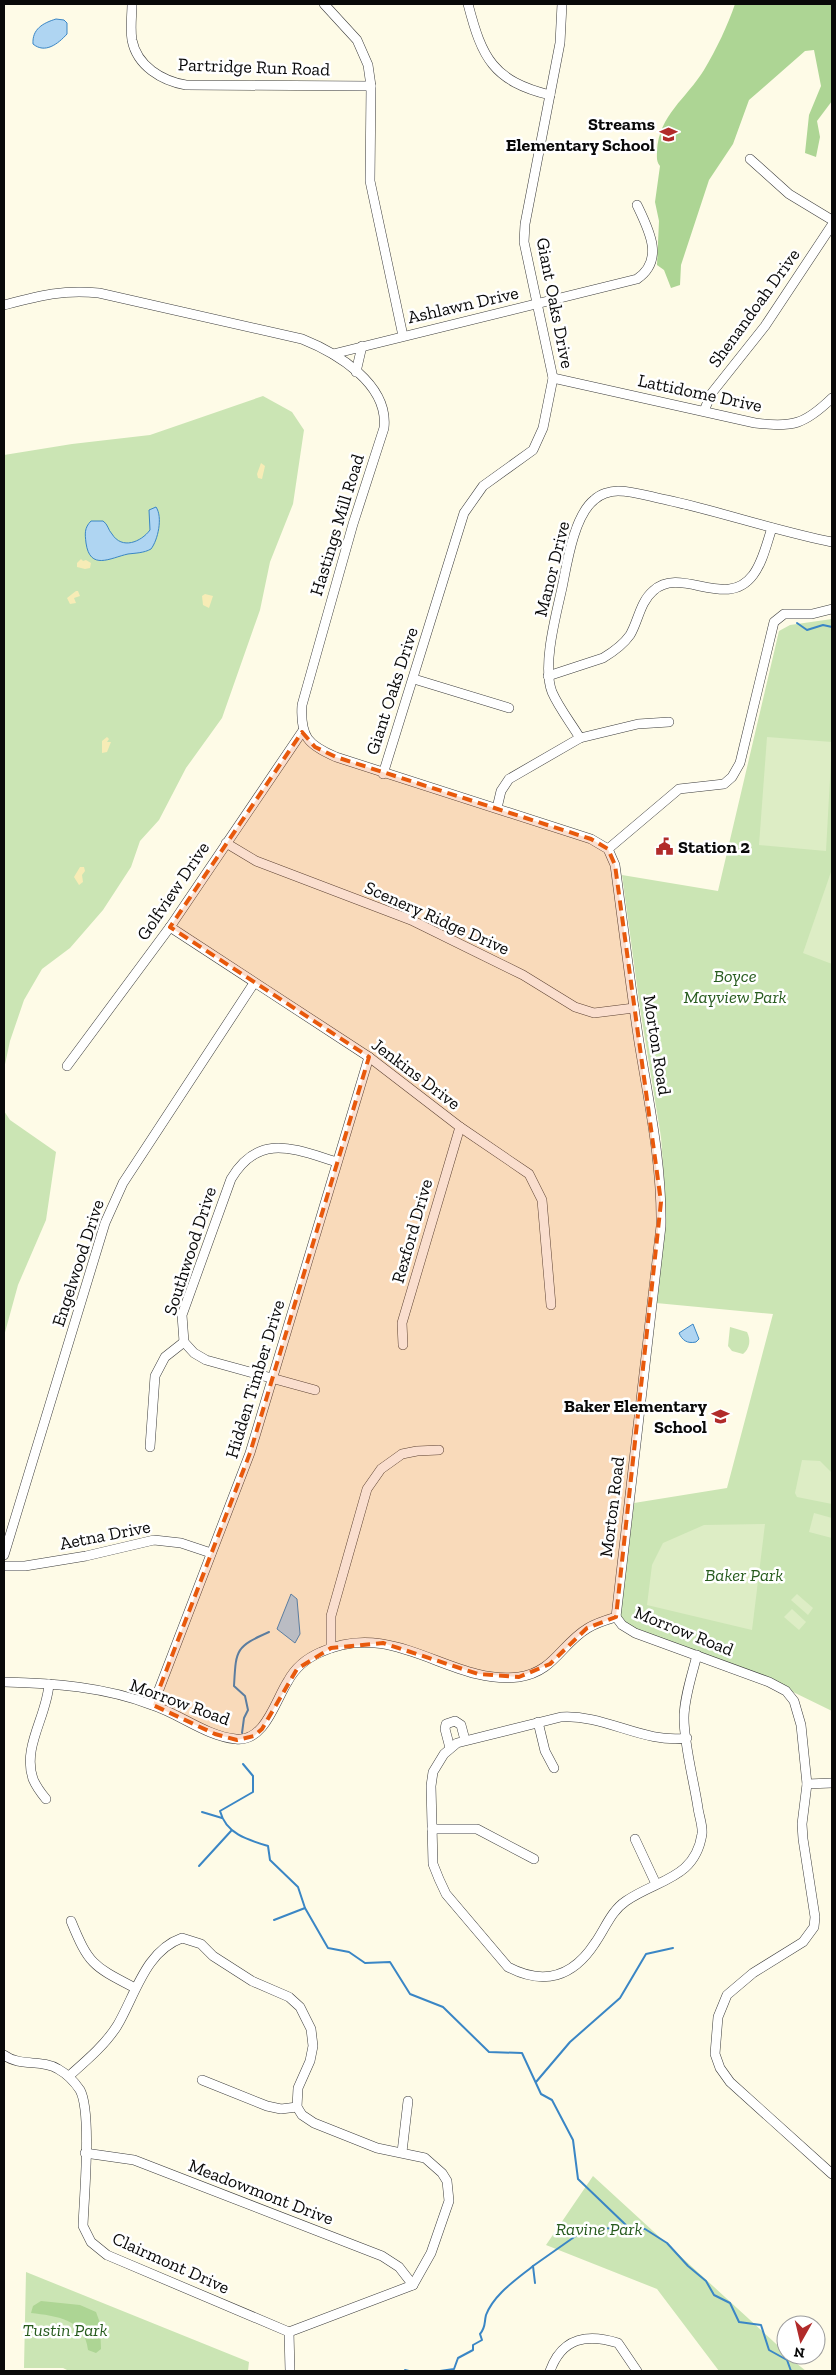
<svg xmlns="http://www.w3.org/2000/svg" width="836" height="2375" viewBox="0 0 836 2375" font-family="'Zilla Slab',serif">
<style>
.green{fill:#cbe5b4}
.forest{fill:#add594}
.sand{fill:#f7ecb6}
.pitch{fill:#ddedc5}
.water{fill:#afd5f2;stroke:#3a86c5}
.lines{fill:none;stroke-linecap:round;stroke-linejoin:round}
.stream{stroke:#3a86c5;stroke-width:2}
.minor-casing{stroke:#3c3c3c;stroke-width:10}
.minor{stroke:#fff;stroke-width:9}
.marked{fill:#e8590c;fill-opacity:0.2;stroke:#e8590c;stroke-width:4;stroke-dasharray:10 6;stroke-linejoin:round}
.labels{text-anchor:middle;stroke-width:5;stroke-linejoin:round;paint-order:stroke}
.street-label{font-size:18px;fill:#090909;stroke:#fff}
.poi-label{font-size:18px;font-weight:bold;fill:#090909;stroke:#fff;text-anchor:end}
.park-label{font-size:18px;font-style:italic;fill:#285c1f;stroke:#fff}
</style>
<rect width="100%" height="100%" fill="#fefbe7"/>
<g class="green">
<polygon points="263,396 292,412 304,430 293,504 270,562 260,610 222,718 186,768 159,820 140,841 131,867 103,910 70,948 42,969 24,1000 10,1041 4,1069 4,455 72,444 150,435"/>
<polygon points="832,619 832,1711 791,1691 631,1628 620,1616 634,1503 727,1488 773,1314 656,1303 662,1250 665,1192 661,1137 640,1008 622,875 718,891 779,631 790,625"/>
<polygon points="4,1111 10,1120 56,1152 46,1220 18,1285 4,1336"/>
<path d="M 730,1327 L 747,1332 C 751,1340 750,1348 743,1354 L 732,1351 L 728,1346 Z"/>
<polygon points="593,2176 786,2353 786,2355 806,2371 719,2371 657,2289 546,2245"/>
<polygon points="26,2272 249,2362 248,2371 69,2371 63,2368 24,2368"/>
</g>
<g class="forest">
<path d="M 735,4 L 832,4 L 832,101 L 817,121 L 820,137 L 816,157 L 805,153 L 809,115 L 821,86 L 814,50 L 805,51 L 749,100 L 733,144 L 709,180 L 681,265 L 680,285 L 671,288 L 664,270 L 657,265 L 659,221 L 655,202 L 660,166 C 656,161 657,157 657,151 C 659,115 686,99 704,70 C 716,50 728,25 735,4 Z"/>
<path d="M 41,2301 L 80,2305 L 96,2312 L 100,2323 L 101,2349 L 96,2353 L 88,2350 C 85,2319 56,2316 31,2313 L 33,2306 Z"/>
</g>
<g class="sand">
<polygon points="261,463 265,466 262,479 258,478 257,474"/>
<polygon points="81,559 83,561 86,560 91,563 90,568 85,569 77,567 77,563"/>
<polygon points="76,591 78,591 80,596 74,598 76,603 70,604 67,598"/>
<polygon points="205,594 213,596 209,608 203,605 202,596"/>
<polygon points="107,737 109,739 107,742 111,742 107,752 102,753 102,741"/>
<polygon points="80,867 84,867 85,871 82,875 83,882 79,885 74,877"/>
</g>
<g class="pitch">
<polygon points="767,737 832,742 826,851 759,845"/>
<polygon points="832,869 832,964 803,953"/>
<polygon points="802,1460 820,1461 831,1472 832,1504 797,1497 795,1493"/>
<polygon points="814,1513 832,1518 832,1538 809,1532"/>
<polygon points="765,1524 752,1630 647,1605 652,1565 663,1543 704,1525"/>
<polygon points="797,1594 813,1608 808,1615 791,1600"/>
<polygon points="792,1609 806,1622 799,1630 784,1617"/>
</g>
<g class="water">
<path d="M 56,19 L 64,20 L 67,23 L 67,34 C 58,44 45,54 33,44 C 32,29 43,23 56,19 Z"/>
<path d="M 156,507 C 163,517 158,540 151,549 C 144,553 136,553 128,554 C 110,558 90,571 86,543 C 85,534 84,528 91,521 L 103,521 C 108,524 108,530 112,534 C 122,550 141,542 150,530 L 149,510 Z"/>
<path d="M 693,1324 L 699,1339 L 696,1342 C 687,1344 682,1340 679,1333 Z"/>
<polygon points="291,1594 297,1599 300,1634 295,1643 277,1629"/>
</g>
<g class="lines">
<g class="stream">
<polyline points="797,623 807,630 823,625 832,627"/>
<path d="M 242,1733 L 244,1718 L 248,1710 L 245,1696 L 234,1686 C 236,1650 235,1647 269,1632"/>
<path d="M 243,1764 L 253,1776 L 253,1792 L 220,1811 C 226,1834 248,1840 268,1846 L 270,1860 L 298,1887 L 305,1908"/>
<polyline points="202,1812 222,1818"/>
<polyline points="199,1866 231,1831"/>
<polyline points="274,1920 305,1908 328,1948 349,1952 365,1963 390,1962 410,1994 443,2007 489,2052 522,2053 541,2094 552,2100 573,2140 578,2179 628,2227"/>
<polyline points="536,2082 570,2042 620,1998 646,1954 673,1948"/>
<polyline points="535,2283 533,2266 587,2228 645,2229 667,2243 688,2266 706,2281 714,2295 730,2303 739,2322 761,2325 769,2350 787,2360 791,2371"/>
<polyline points="405,2370 409,2371"/>
<path d="M 440,2371 L 454,2369 L 458,2358 L 473,2350 L 473,2345 L 482,2340 L 480,2334 C 486,2327 484,2323 486,2315 C 494,2294 516,2280 533,2266"/>
</g>
<defs>
<g id="minor">
<path d="M 132,4 C 132,15 130,28 132,40 C 137,66 162,81 186,85 L 371,86"/>
<polyline points="324,4 357,40 368,65 371,86 370,181 403,336"/>
<path d="M 468,4 C 482,58 493,81 550,95"/>
<polyline points="750,159 789,194 832,220"/>
<path d="M 4,305 C 38,296 63,289 99,293 L 302,339 C 337,353 389,384 384,428 L 353,524 L 302,705 C 300,737 308,745 336,757 L 591,839 L 608,849"/>
<path d="M 333,354 L 637,279 C 665,260 649,230 637,205"/>
<polyline points="356,372 362,346"/>
<path d="M 553,378 L 755,423 C 793,428 805,424 832,398"/>
<polyline points="704,411 711,394 765,326 832,225"/>
<path d="M 548,676 L 603,658 C 613,652 623,645 630,635 C 638,622 640,602 653,591 C 681,565 726,611 753,575 C 763,562 767,542 772,528"/>
<polyline points="414,679 509,708"/>
<path d="M 580,738 C 571,723 559,708 552,692 C 542,666 556,615 562,588 C 567,563 574,516 594,500 C 600,494 610,491 618,491 C 634,491 651,497 667,500 C 722,512 776,531 832,542"/>
<polyline points="383,774 464,513 483,486 533,450 543,428 553,378 524,242 525,224 560,43 562,4"/>
<polyline points="497,808 501,791 509,779 580,738 638,724 669,722"/>
<polyline points="226,843 256,861 411,920 523,975 575,1007 594,1013 634,1008"/>
<polyline points="170,927 369,1057 460,1127 529,1174 542,1200 551,1305"/>
<polyline points="67,1066 170,927 302,732"/>
<polyline points="403,1345 402,1323 460,1127"/>
<path d="M 315,1390 L 206,1360 L 194,1353 L 184,1342 L 182,1315 L 231,1179 C 259,1132 294,1149 337,1162"/>
<polyline points="150,1447 155,1376 165,1357 184,1342"/>
<polyline points="4,1555 105,1223 123,1183 254,983"/>
<polyline points="4,1566 25,1566 86,1556 154,1540 181,1543 211,1553"/>
<path d="M 616,1617 L 661,1226 C 662,1164 649,1103 639,1042 C 630,983 623,924 615,865 L 608,849 L 679,789 L 724,784 L 732,777 L 740,763 L 774,622 L 784,614 L 812,614 L 832,609"/>
<polyline points="331,1648 331,1616 367,1489 381,1469 402,1454 417,1451 439,1450"/>
<path d="M 4,1682 C 54,1683 105,1687 152,1705 C 180,1714 206,1736 236,1739 C 265,1742 275,1701 288,1681 C 295,1668 307,1658 321,1652 C 395,1618 451,1686 519,1677 C 554,1672 561,1644 588,1628 C 596,1623 606,1620 616,1617 L 622,1625 L 635,1633 L 769,1682 L 786,1691 L 794,1701 L 801,1725 L 807,1784 L 802,1824 L 803,1839 L 815,1917 L 814,1927 L 803,1942 L 753,1973 L 727,1995 L 718,2017 L 715,2054 L 720,2068 L 730,2082 L 832,2174"/>
<polyline points="153,1705 250,1453 369,1057"/>
<polyline points="538,1722 545,1751 554,1768"/>
<path d="M 687,1738 C 643,1744 605,1714 561,1717 L 457,1743 L 444,1754 L 433,1772 L 431,1786 L 433,1864 L 439,1879 L 446,1894 L 508,1967 C 544,1986 573,1977 595,1943 C 605,1929 611,1911 626,1901 C 658,1879 695,1879 702,1834 C 703,1826 699,1816 698,1808 C 694,1781 684,1745 684,1718 C 684,1698 692,1675 697,1655"/>
<polyline points="450,1748 445,1729 446,1724 455,1721 461,1725 465,1740"/>
<polyline points="807,1784 832,1783"/>
<path d="M 46,1799 C 41,1793 36,1786 33,1779 C 22,1747 47,1716 49,1684"/>
<polyline points="432,1829 477,1829 534,1859"/>
<polyline points="635,1839 656,1884"/>
<path d="M 71,1921 C 89,1965 93,1966 135,1988"/>
<path d="M 4,2055 C 20,2067 42,2059 58,2069 C 67,2074 74,2081 80,2090 C 92,2112 84,2198 83,2226 L 91,2242 L 107,2255 L 289,2332 L 290,2371"/>
<path d="M 69,2076 C 86,2061 105,2045 117,2026 C 135,1996 145,1951 182,1938 L 201,1944 L 213,1956 L 252,1981 L 289,1997 L 300,2007 L 311,2029 L 313,2046 L 310,2061 L 298,2088 L 297,2107 L 302,2115 L 314,2123 L 377,2148 L 425,2158 L 442,2173 L 447,2181 L 449,2201 L 431,2253 L 413,2285 L 289,2332"/>
<polyline points="202,2080 267,2106 281,2109 297,2107"/>
<polyline points="402,2152 408,2101"/>
<polyline points="85,2153 134,2160 382,2256 399,2267 413,2285"/>
<path d="M 550,2371 C 562,2338 586,2333 618,2343 L 637,2371"/>
</g>
</defs>
<use href="#minor" class="minor-casing"/>
<use href="#minor" class="minor"/>
</g>
<path class="marked" d="M 302,732 L 315,747 L 336,757 L 591,839 L 608,849 L 615,865 L 661,1202 L 616,1617 L 587,1628 L 550,1664 L 519,1677 L 478,1674 L 383,1643 L 331,1648 L 297,1669 L 262,1729 L 254,1736 L 237,1740 L 215,1734 L 153,1705 L 250,1453 L 369,1057 L 170,927 Z"/>
<defs>
<symbol id="school-bare" viewBox="-9 -9 18 18"><path d="M0-5L7-2L0 1L-7-2ZM-4 1L0 2.5L4 1V4Q0 6-4 4Z" fill="#b12b2a" stroke="#fff" stroke-width="2.5" paint-order="stroke"/></symbol>
<symbol id="civic-bare" viewBox="-9 -9 18 18"><path d="M-.6-6.5H3V-4.5H.6V-3L4-1V1h2V6H-6V1h2V-1L-.6-3ZM-1.2 2.5V6h2.4V2.5Z" fill="#b12b2a" stroke="#fff" stroke-width="2.5" paint-order="stroke"/></symbol>
</defs>
<g fill-rule="evenodd">
<use href="#school-bare" x="656" y="122" width="25" height="25"/>
<use href="#civic-bare" x="652" y="834" width="25" height="25"/>
<use href="#school-bare" x="708" y="1404" width="25" height="25"/>
</g>
<g class="labels">
<g class="street-label">
<text transform="translate(254 67) rotate(2)" y="6">Partridge Run Road</text>
<text transform="translate(555 303) rotate(79)" y="6">Giant Oaks Drive</text>
<text transform="translate(463 305) rotate(-13)" y="6">Ashlawn Drive</text>
<text transform="translate(754 308) rotate(-54)" y="6">Shenandoah Drive</text>
<text transform="translate(700 393) rotate(12)" y="6">Lattidome Drive</text>
<text transform="translate(337 525) rotate(-73)" y="6">Hastings Mill Road</text>
<text transform="translate(552 569) rotate(-76)" y="6">Manor Drive</text>
<text transform="translate(392 691) rotate(-72)" y="6">Giant Oaks Drive</text>
<text transform="translate(173 891) rotate(-56)" y="6">Golfview Drive</text>
<text transform="translate(437 918) rotate(24)" y="6">Scenery Ridge Drive</text>
<text transform="translate(657 1045) rotate(81)" y="6">Morton Road</text>
<text transform="translate(416 1074) rotate(37)" y="6">Jenkins Drive</text>
<text transform="translate(412 1231) rotate(-74)" y="6">Rexford Drive</text>
<text transform="translate(190 1251) rotate(-72)" y="6">Southwood Drive</text>
<text transform="translate(78 1263) rotate(-72)" y="6">Engelwood Drive</text>
<text transform="translate(255 1379) rotate(-73)" y="6">Hidden Timber Drive</text>
<text transform="translate(612 1507) rotate(-83)" y="6">Morton Road</text>
<text transform="translate(105 1535) rotate(-11)" y="6">Aetna Drive</text>
<text transform="translate(684 1631) rotate(22)" y="6">Morrow Road</text>
<text transform="translate(180 1702) rotate(20)" y="6">Morrow Road</text>
<text transform="translate(261 2192) rotate(21)" y="6">Meadowmont Drive</text>
<text transform="translate(171 2263) rotate(24)" y="6">Clairmont Drive</text>
</g>
<g class="poi-label">
<text x="655" y="130">Streams<tspan x="655" dy="21">Elementary School</tspan></text>
<text x="678" y="853" text-anchor="start">Station 2</text>
<text x="707" y="1412">Baker Elementary<tspan x="707" dy="21">School</tspan></text>
</g>
<g class="park-label">
<text x="735" y="982">Boyce<tspan x="735" dy="21">Mayview Park</tspan></text>
<text x="744" y="1581">Baker Park</text>
<text x="599" y="2235">Ravine Park</text>
<text x="65" y="2336">Tustin Park</text>
</g>
</g>
<rect width="836" height="2375" fill="none" stroke="#090909" stroke-width="10"/>
<g transform="translate(801 2340) rotate(188)"><circle r="24" fill="#ffffff" stroke="#9d9d9d"/>
<path d="M0-4L9 19L0 12L-9 19Z" fill="#b12b2a"/>
<text y="-8" font-size="14" font-weight="bold" text-anchor="middle" fill="#090909">N</text>
</g>
</svg>
